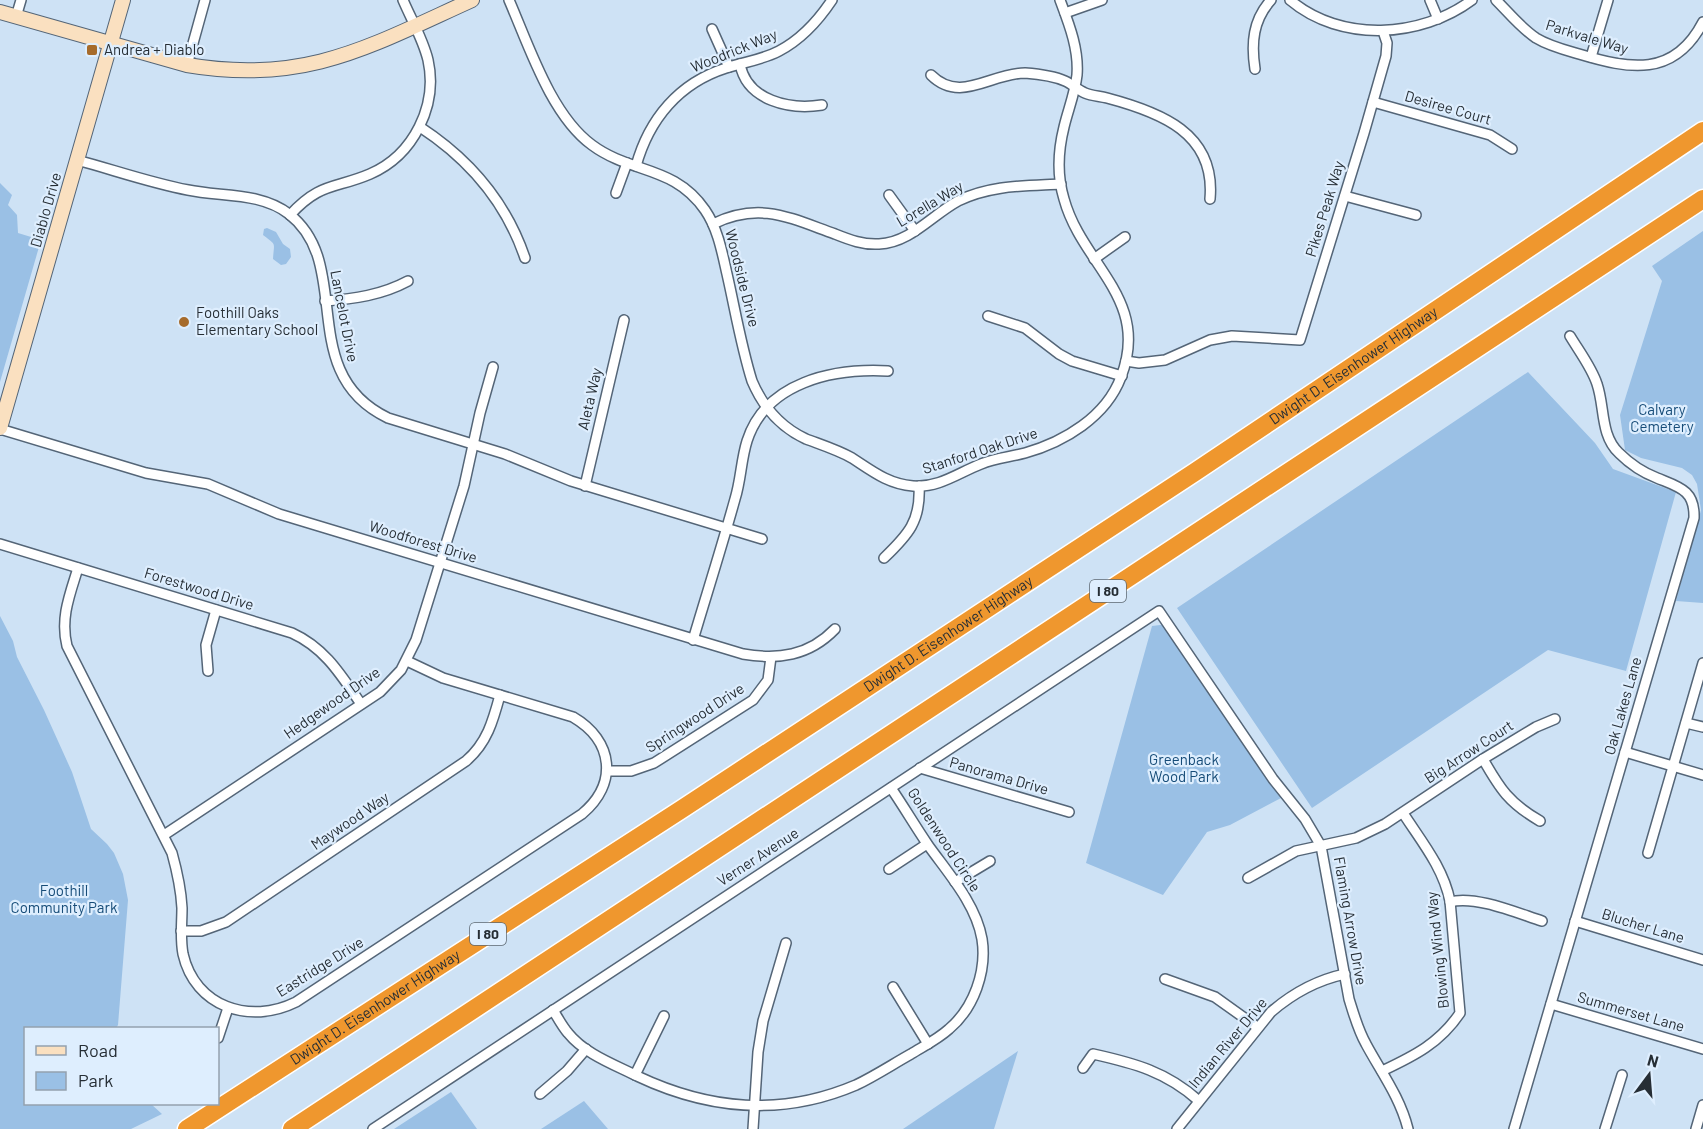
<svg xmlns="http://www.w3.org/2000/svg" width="1703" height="1129" viewBox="0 0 1703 1129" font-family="Barlow,sans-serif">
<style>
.green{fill:#9ac0e5}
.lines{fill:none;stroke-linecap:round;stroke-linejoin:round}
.street-casing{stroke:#546577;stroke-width:12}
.secondary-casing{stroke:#546577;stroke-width:16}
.highway-casing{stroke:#fff;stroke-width:21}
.street{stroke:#fff;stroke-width:9}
.secondary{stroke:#fae0c0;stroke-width:14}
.highway{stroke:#ef972e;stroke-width:18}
.poi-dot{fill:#a66b2b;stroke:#deeefe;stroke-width:2}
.labels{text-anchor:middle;stroke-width:4.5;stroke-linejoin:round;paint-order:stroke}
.shield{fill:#deeefe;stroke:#5d6871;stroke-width:1.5}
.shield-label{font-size:14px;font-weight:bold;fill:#262e35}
.street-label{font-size:15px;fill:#262e35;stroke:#deeefe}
.poi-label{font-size:15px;fill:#262e35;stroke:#deeefe;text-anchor:start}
.park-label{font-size:15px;fill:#164c78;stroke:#deeefe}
</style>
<rect width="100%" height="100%" fill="#cee2f5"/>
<g class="green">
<polygon points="0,183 12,195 8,205 17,215 18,233 41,240 0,382"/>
<path d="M 267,228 L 276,232 L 283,244 L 290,249 L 291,257 L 286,264 L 281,265 L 273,259 C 274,241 277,246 263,235 L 264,229 Z"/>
<polygon points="1703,231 1703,603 1676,601 1701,510 1697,484 1692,475 1682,468 1641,458 1625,450 1620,415 1662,281 1652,266"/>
<polygon points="1528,372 1595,443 1613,469 1676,492 1626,671 1548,650 1312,808 1177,608"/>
<polygon points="0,616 13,641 17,657 44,710 72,772 91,829 107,844 114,853 123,874 128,900 118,1025 116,1028 26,1028 26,1104 151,1104 162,1114 131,1129 0,1129"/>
<polygon points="1168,624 1283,797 1230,825 1207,832 1163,895 1086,863 1152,626"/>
<polygon points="1018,1051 994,1129 903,1129"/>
<polygon points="451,1092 477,1129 394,1129"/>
<polygon points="584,1101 608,1129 541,1129"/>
</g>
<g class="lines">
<defs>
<g id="street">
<path d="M 509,0 C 529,46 551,115 592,145 C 631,174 674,165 705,210 C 718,229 722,252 727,274 C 735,309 741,346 752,381 C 763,407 780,427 806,439 C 822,445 838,450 852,458 C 872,471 888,484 913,486 C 939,488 958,473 981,464 C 995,458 1010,457 1025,453 C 1064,442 1106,417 1121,377 C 1151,299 1082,265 1064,199 C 1057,176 1058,151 1064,127 C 1068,110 1075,93 1077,75 C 1079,49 1069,24 1060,0"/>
<path d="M 1290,0 C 1341,43 1421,38 1472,0"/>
<polyline points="1430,0 1438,19"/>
<path d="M 1496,0 C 1509,13 1521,28 1536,38 C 1549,46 1565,50 1579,54 C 1629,69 1674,78 1703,22"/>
<polyline points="1065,13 1102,0"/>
<polyline points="16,17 21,0"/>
<polyline points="712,29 729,67"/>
<polyline points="1591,57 1608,0"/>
<path d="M 740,64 C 747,101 790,110 822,105"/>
<polyline points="187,65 205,0"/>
<path d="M 1255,69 C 1251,43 1253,20 1271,0"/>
<path d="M 931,75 C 960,104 991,73 1025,73 C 1038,74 1054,76 1065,81 C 1072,84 1078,90 1085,93 C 1092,96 1100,96 1107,98 C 1160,112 1216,133 1210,199"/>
<polyline points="1373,102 1490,135 1512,149"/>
<path d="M 420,127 C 469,159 506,202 525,258"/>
<path d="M 77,160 C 114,170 151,183 188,190 C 221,197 261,192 289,214 C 355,265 294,373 388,418 L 505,454 L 571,481 L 762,539"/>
<path d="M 636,166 C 649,119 679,83 726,68 C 744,62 762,60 779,51 C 802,39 818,21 832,0"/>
<polyline points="616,193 627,163"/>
<polyline points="889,195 915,231"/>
<polyline points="1345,196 1416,215"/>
<path d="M 290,215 C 320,182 335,189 370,174 C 414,155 438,105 428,60 C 423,39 411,19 403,0"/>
<path d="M 713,224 C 760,201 790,218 835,234 C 850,240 863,245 879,244 C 910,243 932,215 958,201 C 990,185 1025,186 1061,184"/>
<polyline points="1094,259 1125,237"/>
<path d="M 325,301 C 354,299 382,295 408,281"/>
<polyline points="988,316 1025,328 1059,354 1072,361 1122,376"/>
<polyline points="1126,361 1139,363 1165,360 1210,340 1232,336 1300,340 1364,133 1386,56 1387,43 1383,31"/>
<path d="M 0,429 L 146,473 L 208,484 L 279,514 L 743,654 C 778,660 809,656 835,629"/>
<polyline points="585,486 624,320"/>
<path d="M 0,544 L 292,633 C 325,648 341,675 361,704"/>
<path d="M 884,558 C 908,535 921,521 919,486"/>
<path d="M 78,568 C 70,594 60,618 67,646 L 172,853 C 177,871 181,889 182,908 C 182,923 180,938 183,954 C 195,1007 250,1025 296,1002 L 582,814 C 618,784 614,741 573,717 L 443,678 L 407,661"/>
<path d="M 693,640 C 707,593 722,546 735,499 C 741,480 741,460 747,441 C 766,382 833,368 888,371"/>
<polyline points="208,671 206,645 216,610"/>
<polyline points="1686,723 1703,727"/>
<polyline points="1625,752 1703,775"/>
<path d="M 1483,759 C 1500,789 1509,803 1540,821"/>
<polyline points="920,768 1069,812"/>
<polyline points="607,771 631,771 654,763 753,700 768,680 771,657"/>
<polyline points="164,835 380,692 401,670 416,640 464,486 480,413 493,367"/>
<polyline points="1648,853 1703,663"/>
<polyline points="889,869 927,844"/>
<polyline points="1248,878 1296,851 1356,838 1385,824 1483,759 1536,727 1555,719"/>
<polyline points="955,882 990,861"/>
<path d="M 1450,902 C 1475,895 1517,913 1542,921"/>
<polyline points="1575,921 1703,960"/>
<path d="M 181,931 L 201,931 L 226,922 L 466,761 C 487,743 493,721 500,695"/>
<polyline points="1165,979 1215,997 1257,1027"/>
<polyline points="893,987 928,1044"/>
<polyline points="1551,1004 1703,1049"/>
<path d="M 553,1010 C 558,1018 562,1026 568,1033 C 585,1054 613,1064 637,1076 C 709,1110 781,1117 856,1085 C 875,1076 893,1064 911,1054 C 924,1046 938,1039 949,1029 C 974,1008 987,971 982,939 C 976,904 948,873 928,845 C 915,826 904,807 891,788"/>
<polyline points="218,1038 228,1008"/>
<path d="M 1083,1068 L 1093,1054 C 1134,1063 1167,1072 1199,1101"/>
<path d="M 1382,1071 C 1414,1056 1440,1043 1460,1013 L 1450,901 C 1443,867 1421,841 1403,813"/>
<polyline points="635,1075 664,1016"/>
<polyline points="540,1094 567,1071 586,1049"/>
<path d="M 373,1129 L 1159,611 L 1273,779 L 1305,819 L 1321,846 L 1349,999 C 1354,1015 1358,1030 1366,1044 C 1381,1072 1400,1097 1408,1129"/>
<polyline points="753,1129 758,1052 763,1021 786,943"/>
<path d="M 1177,1129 L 1271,1012 C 1293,993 1317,980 1345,974"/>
<path d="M 1514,1129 L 1694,518 C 1695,490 1679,487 1657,478 C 1644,473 1630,464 1619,453 C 1600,435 1605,407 1597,384 C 1592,368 1579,351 1570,336"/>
<polyline points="1605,1129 1622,1075"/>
<polyline points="1696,1129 1703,1105"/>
</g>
<g id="secondary">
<path d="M 0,12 L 187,65 C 305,85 368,47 472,0"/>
<polyline points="0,428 123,0"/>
</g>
<g id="highway">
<path id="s1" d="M 187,1129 L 682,809 L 1195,472 L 1703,131"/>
<polyline points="292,1129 1703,199"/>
</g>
</defs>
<use href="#street" class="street-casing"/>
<use href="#secondary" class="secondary-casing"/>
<use href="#highway" class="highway-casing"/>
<use href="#street" class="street"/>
<use href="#secondary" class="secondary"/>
<use href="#highway" class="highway"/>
</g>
<g class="poi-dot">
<rect x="86" y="44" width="12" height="12" rx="3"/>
<circle cx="184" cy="322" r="6"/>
</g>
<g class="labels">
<g class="shield">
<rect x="1090" y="580" width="36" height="22" rx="4.5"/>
<rect x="470" y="923" width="36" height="22" rx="4.5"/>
</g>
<g class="shield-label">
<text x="1108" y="596">I 80</text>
<text x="488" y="939">I 80</text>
</g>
<g class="street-label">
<text transform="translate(1587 37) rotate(17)" y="5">Parkvale Way</text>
<text transform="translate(734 51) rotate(-22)" y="5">Woodrick Way</text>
<text transform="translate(1448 108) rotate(16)" y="5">Desiree Court</text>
<text transform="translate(930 204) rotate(-31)" y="5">Lorella Way</text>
<text transform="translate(1325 209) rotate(-73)" y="5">Pikes Peak Way</text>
<text transform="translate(46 210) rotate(-74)" y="5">Diablo Drive</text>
<text transform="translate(742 278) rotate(76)" y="5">Woodside Drive</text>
<text transform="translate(344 316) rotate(79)" y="5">Lancelot Drive</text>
<text dy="5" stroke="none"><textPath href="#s1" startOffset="1394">Dwight D. Eisenhower Highway</textPath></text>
<text transform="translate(590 399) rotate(-77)" y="5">Aleta Way</text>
<text transform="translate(980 451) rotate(-18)" y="5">Stanford Oak Drive</text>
<text transform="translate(423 542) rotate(17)" y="5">Woodforest Drive</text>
<text transform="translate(199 589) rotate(17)" y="5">Forestwood Drive</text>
<text dy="5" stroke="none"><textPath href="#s1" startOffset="908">Dwight D. Eisenhower Highway</textPath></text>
<text transform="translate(332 703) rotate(-35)" y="5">Hedgewood Drive</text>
<text transform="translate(1623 706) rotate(-74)" y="5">Oak Lakes Lane</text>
<text transform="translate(695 718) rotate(-33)" y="5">Springwood Drive</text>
<text transform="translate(1469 752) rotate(-33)" y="5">Big Arrow Court</text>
<text transform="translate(999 776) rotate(16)" y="5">Panorama Drive</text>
<text transform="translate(350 821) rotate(-34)" y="5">Maywood Way</text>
<text transform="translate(944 840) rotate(57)" y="5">Goldenwood Circle</text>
<text transform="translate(758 857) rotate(-33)" y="5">Verner Avenue</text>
<text transform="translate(1350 921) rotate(80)" y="5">Flaming Arrow Drive</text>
<text transform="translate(1643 926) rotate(17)" y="5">Blucher Lane</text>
<text transform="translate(1438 950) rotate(-96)" y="5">Blowing Wind Way</text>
<text transform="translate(320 967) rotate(-32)" y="5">Eastridge Drive</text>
<text dy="5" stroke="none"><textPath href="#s1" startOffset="224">Dwight D. Eisenhower Highway</textPath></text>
<text transform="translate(1631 1012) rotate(16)" y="5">Summerset Lane</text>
<text transform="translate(1228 1043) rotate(-50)" y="5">Indian River Drive</text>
</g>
<g class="poi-label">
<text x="104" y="55">Andrea + Diablo</text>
<text x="196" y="318">Foothill Oaks<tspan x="196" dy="17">Elementary School</tspan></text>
</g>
<g class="park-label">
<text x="1662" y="415">Calvary<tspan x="1662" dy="17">Cemetery</tspan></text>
<text x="1184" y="765">Greenback<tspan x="1184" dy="17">Wood Park</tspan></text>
<text x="64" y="896">Foothill<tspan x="64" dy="17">Community Park</tspan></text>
</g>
</g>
<rect x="24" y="1027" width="195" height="78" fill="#deeefe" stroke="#94a1ae" stroke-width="1.5"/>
<rect x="36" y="1046" width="30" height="9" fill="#fae0c0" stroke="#94a1ae" stroke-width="1.5"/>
<text x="78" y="1057" font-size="18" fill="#262e35">Road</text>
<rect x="36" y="1072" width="30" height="18" fill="#9ac0e5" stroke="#94a1ae" stroke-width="1.5"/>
<text x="78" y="1087" font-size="18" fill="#262e35">Park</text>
<g transform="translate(1649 1075) rotate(16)" stroke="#deeefe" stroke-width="4.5" paint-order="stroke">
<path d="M0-4.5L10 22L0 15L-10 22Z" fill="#262e35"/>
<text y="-9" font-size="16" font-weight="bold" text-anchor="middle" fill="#262e35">N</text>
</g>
</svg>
